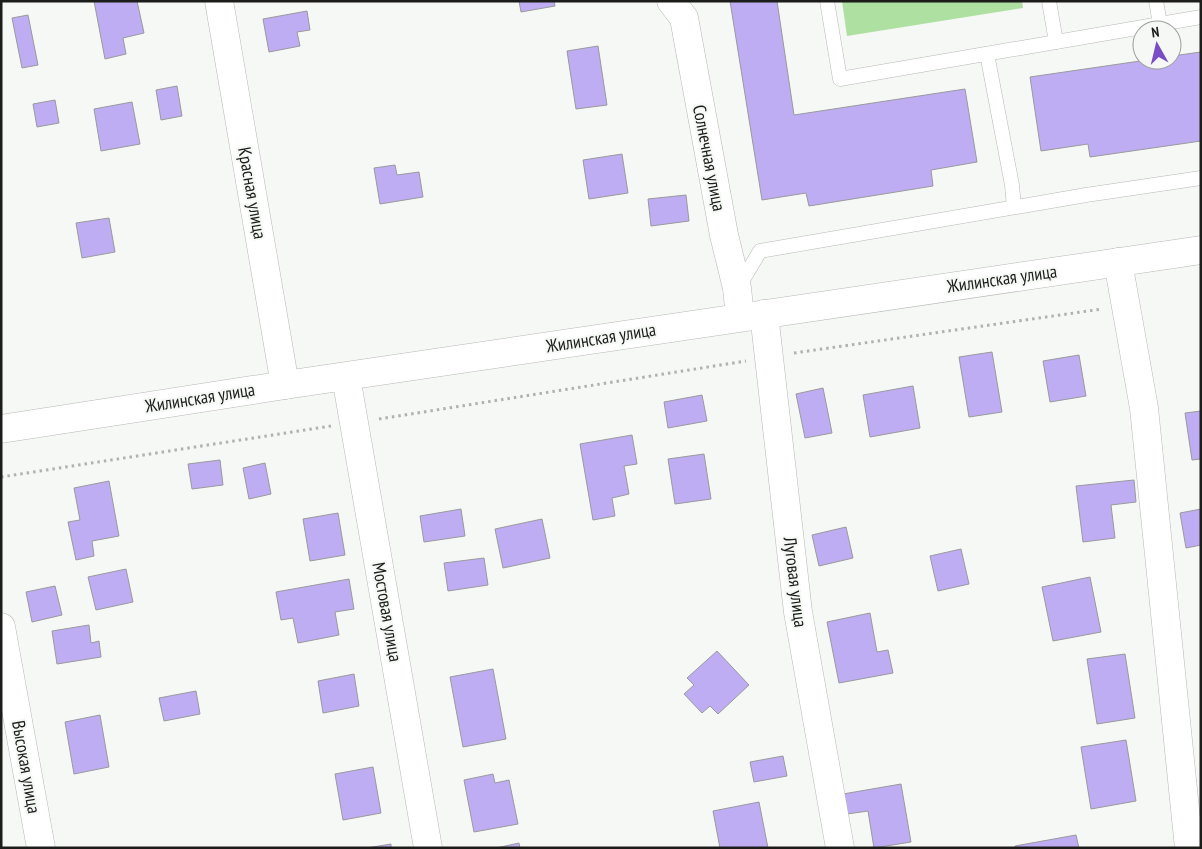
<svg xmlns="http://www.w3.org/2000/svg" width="1202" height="849" viewBox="0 0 1202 849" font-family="'PT Sans Narrow',sans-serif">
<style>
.green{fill:#ade0a1}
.building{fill:#bfadf3;stroke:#9a999d}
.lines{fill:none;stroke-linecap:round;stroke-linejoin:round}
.lane-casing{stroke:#b6b8b5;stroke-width:15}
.street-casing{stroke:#b6b8b5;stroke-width:29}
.secondary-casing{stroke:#b6b8b5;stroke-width:29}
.path{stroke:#afb2ae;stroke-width:3;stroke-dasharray:2.5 4;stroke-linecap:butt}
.lane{stroke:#fff;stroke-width:14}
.street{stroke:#fff;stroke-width:28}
.secondary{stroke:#fff;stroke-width:28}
.labels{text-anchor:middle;stroke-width:4;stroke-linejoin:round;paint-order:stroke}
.street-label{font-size:18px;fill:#1c1d1b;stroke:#f5f8f4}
</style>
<rect width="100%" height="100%" fill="#f5f8f4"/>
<polygon class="green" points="842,1 1022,1 1023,8 847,36"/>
<g class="building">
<polygon points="94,1 137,1 144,33 123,38 126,54 105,59"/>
<polygon points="519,1 554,1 555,6 521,12"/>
<polygon points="730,1 777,1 794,115 965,89 977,162 931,170 933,186 809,206 806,193 762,200"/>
<polygon points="307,11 310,30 297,32 300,46 269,52 263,19"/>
<polygon points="28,15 38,65 22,68 12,18"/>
<polygon points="598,46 607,105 576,109 567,51"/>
<polygon points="1201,52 1201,141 1090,157 1088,144 1041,151 1030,77 1147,60 1172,60 1172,56"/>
<polygon points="177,86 182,116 161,120 156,90"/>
<polygon points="55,100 59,123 37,127 33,104"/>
<polygon points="132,102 140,144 101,151 94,109"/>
<polygon points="622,154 628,193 589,199 583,160"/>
<polygon points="395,165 397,175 419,172 423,197 380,204 374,168"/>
<polygon points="686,195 689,221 651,226 648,199"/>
<polygon points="109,218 115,252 82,258 76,223"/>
<polygon points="992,352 1002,412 969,417 959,357"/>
<polygon points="1079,355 1086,396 1050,402 1043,361"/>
<polygon points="913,386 920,428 870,437 863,395"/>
<polygon points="823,388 832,433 805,438 796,394"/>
<polygon points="702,395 707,421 668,428 664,402"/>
<polygon points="1201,411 1201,459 1192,460 1185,413"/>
<polygon points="632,435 637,464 624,466 629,494 612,498 615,516 593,520 580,444"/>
<polygon points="704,454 711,499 675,504 668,459"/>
<polygon points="220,460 223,485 192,489 188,464"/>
<polygon points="265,463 271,494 249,499 243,468"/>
<polygon points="1134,480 1136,502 1111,505 1115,538 1083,542 1076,486"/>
<polygon points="109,481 119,536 92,541 94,556 76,560 68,522 80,520 74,488"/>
<polygon points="461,509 465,536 424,542 420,516"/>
<polygon points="1201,509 1201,545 1186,548 1180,513"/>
<polygon points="338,513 345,555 310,561 303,519"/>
<polygon points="542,519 550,558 503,568 495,529"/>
<polygon points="846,527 853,558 819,566 812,535"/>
<polygon points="961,549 969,584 938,591 930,556"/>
<polygon points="484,558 488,585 448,591 444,563"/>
<polygon points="126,569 133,602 96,610 88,577"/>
<polygon points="1090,577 1101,632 1053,641 1042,587"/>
<polygon points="349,579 354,609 335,612 339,635 298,643 293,618 281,620 276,592"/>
<polygon points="55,586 62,615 32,622 26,592"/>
<polygon points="870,613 877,652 888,650 893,673 839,683 827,622"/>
<polygon points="89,625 91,643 99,641 101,657 57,664 52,631"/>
<polygon points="717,651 749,685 718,714 710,706 702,713 684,694 694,685 687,678"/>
<polygon points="1125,654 1135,718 1097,724 1087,659"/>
<polygon points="493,669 506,739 463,747 450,677"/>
<polygon points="354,674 359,706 323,713 318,681"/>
<polygon points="196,691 200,714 164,721 159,698"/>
<polygon points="100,715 109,767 74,774 65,722"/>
<polygon points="1126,740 1136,801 1091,809 1081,747"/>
<polygon points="783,756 787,776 754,782 750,762"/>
<polygon points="373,767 381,813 343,820 335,774"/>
<polygon points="493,774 495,783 509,780 518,824 474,832 464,780"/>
<polygon points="901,784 911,842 874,848 868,811 847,814 843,794"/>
<polygon points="759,802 768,848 720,848 713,811"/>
<polygon points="1076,835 1079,848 1015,848 1015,846"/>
<polygon points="519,843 520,848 496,848"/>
<polygon points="391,844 391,848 367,848"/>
</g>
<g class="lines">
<defs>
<g id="lane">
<polyline points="827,1 840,79 1201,17"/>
<polyline points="1049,1 1056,42"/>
<polyline points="1156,1 1160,24"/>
<polyline points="987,54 1012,185 1014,207"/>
<polyline points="738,288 760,251 1086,195 1201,178"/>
</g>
<g id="street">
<polyline points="219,1 285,385"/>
<polyline points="671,1 684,18 724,235 737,288 740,317"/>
<polyline points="1118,262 1144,408 1189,848"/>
<polyline points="764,314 798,612 840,848"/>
<polyline points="346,377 428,848"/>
<polyline points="1,627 41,848"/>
</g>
<polyline id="secondary" points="1,429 285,385 1201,250"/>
</defs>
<use href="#lane" class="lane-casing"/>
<use href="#street" class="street-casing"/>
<use href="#secondary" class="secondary-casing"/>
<g class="path">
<polyline points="794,353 1102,309"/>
<polyline points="379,419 746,361"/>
<polyline points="1,477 331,426"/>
</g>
<use href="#lane" class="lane"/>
<use href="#street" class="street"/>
<use href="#secondary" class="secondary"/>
</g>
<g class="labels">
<g class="street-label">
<text transform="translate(709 158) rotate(79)" y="6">Солнечная улица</text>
<text transform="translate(252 193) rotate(80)" y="6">Красная улица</text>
<text transform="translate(1002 279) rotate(-8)" y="6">Жилинская улица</text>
<text transform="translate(601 338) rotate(-9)" y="6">Жилинская улица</text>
<text transform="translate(200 398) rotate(-9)" y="6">Жилинская улица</text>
<text transform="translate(795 582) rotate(83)" y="6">Луговая улица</text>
<text transform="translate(387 612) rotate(80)" y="6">Мостовая улица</text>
<text transform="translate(26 767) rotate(80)" y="6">Высокая улица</text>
</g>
</g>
<rect width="1202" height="849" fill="none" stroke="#1c1d1b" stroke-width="5"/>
<g transform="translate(1157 45) rotate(352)"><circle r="24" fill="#f5f8f4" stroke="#9ea09d"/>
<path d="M0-4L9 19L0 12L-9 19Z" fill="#784dc6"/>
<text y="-8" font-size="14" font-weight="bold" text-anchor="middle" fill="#1c1d1b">N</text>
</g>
</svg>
